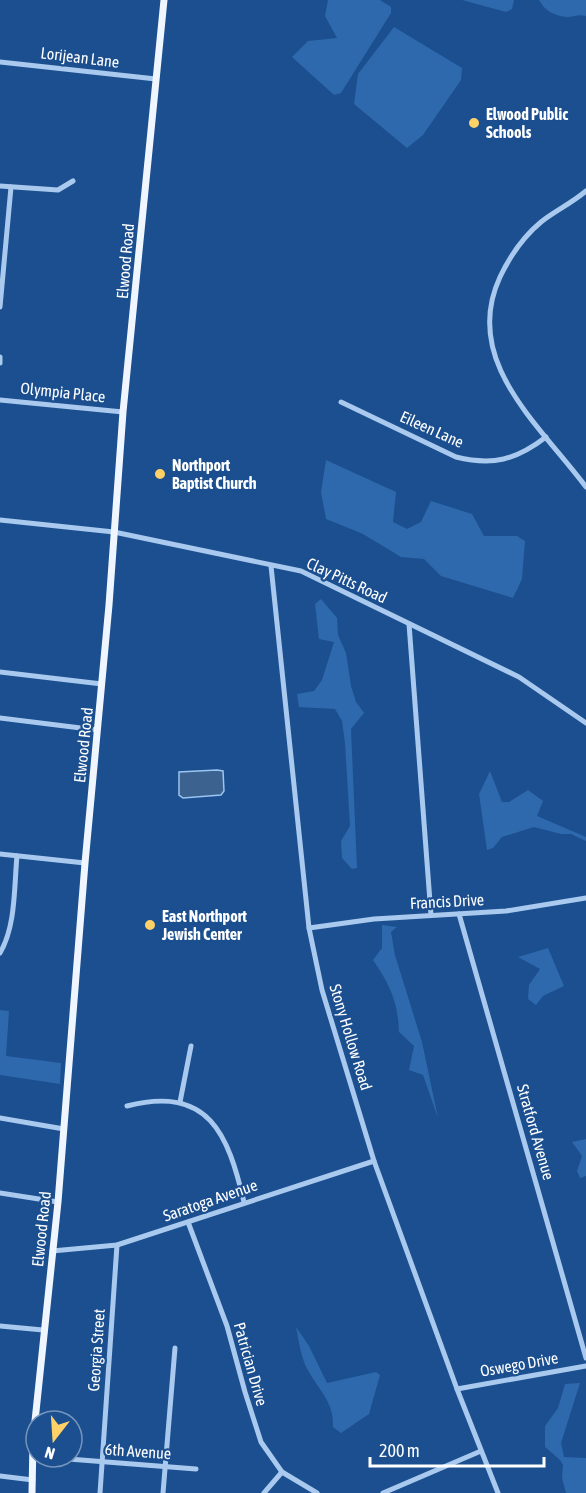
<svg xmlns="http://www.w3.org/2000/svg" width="586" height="1493" viewBox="0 0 586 1493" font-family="'Asap Condensed',sans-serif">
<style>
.green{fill:#2e69ad}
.water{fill:#3c6290;stroke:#9cc4f0;stroke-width:1.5}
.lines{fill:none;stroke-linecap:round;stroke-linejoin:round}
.minor{stroke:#a9c9ee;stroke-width:5}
.major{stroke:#f0f6ff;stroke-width:7}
.poi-dot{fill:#ffd166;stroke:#1b4f8f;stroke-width:2}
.labels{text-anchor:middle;stroke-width:4.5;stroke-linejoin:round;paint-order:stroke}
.street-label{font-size:16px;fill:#fff;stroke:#1b4f8f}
.poi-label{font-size:16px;font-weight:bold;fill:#fff;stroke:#1b4f8f;text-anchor:start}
</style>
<rect width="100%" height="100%" fill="#1b4f8f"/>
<g class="green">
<polygon points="328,0 380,0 391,7 391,13 341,93 334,95 292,57 308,41 337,38 325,16"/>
<polygon points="462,0 514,0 512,9 506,12"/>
<path d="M 539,0 L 586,0 L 586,16 C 579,14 574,17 567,17 C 554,16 544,10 539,0 Z"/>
<polygon points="394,27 462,68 461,80 423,135 407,148 354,104 358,74"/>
<polygon points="326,460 396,492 393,522 407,529 421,522 431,501 472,514 484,536 517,536 525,541 522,579 513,598 441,576 424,559 401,557 363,534 326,519 321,492"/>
<polygon points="321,599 337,618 338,635 346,653 351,686 356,702 364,713 351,729 357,868 352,869 342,858 341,841 350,826 345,743 342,721 335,709 299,707 297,694 314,691 322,680 334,642 319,639 315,604"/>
<polygon points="490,771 502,802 509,802 528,790 543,801 537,816 586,837 586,841 571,834 561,834 534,827 502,837 493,848 487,850 479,794"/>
<path d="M 382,925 L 397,927 L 391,932 L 395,955 L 422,1042 L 438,1118 L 423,1075 L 409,1070 L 414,1046 L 399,1032 C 398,1002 390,985 373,960 L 382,948 Z"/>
<polygon points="548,948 564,986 543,996 536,1005 528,999 529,985 540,969 518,957"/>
<polygon points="0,1010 9,1011 6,1056 61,1063 60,1084 0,1075"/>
<polygon points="586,1139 586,1176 580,1178 577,1171 582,1156 572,1142"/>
<path d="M 296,1327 L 309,1346 L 327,1383 L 376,1372 L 380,1375 L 369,1414 L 341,1433 L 333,1427 C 334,1402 320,1392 309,1372 C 301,1360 299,1341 296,1327 Z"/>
<polygon points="580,1383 561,1443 564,1457 586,1458 586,1493 566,1493 562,1478 563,1465 560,1460 545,1447 545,1426 558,1408 565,1384"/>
</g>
<polygon class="water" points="217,770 223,771 224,791 221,795 183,798 179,795 179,772"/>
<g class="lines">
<g class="minor">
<polyline points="0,62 156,79"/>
<polyline points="0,186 58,190 73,181"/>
<path d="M 586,191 C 572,203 555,211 541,222 C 523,237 510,256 500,277 C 461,361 540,425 586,487"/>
<polyline points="0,307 11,187"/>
<polyline points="0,357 0,363"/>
<polyline points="0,400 123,412"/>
<path d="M 341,402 L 456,457 C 493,466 516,460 546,437"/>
<polyline points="0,520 114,532 301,571 519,677 586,723"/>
<polyline points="271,566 309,928 322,990 374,1161 457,1389 498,1493"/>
<polyline points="409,624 431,915"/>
<polyline points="0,672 102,684"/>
<polyline points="0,718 97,730"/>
<polyline points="0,854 85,863"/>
<polyline points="459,914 586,1358"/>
<polyline points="309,928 374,919 506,911 586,898"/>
<path d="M 0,953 C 16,926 14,887 17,856"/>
<polyline points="180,1102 191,1046"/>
<path d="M 127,1106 C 209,1085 228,1134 244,1202"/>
<polyline points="0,1118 64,1129"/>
<polyline points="0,1193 58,1202"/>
<polyline points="188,1222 227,1326 245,1392 261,1442 282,1472 317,1493"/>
<polyline points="52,1251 117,1245 374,1161"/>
<polyline points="0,1326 43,1330"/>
<polyline points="457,1389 586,1366"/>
<polyline points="43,1457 196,1469"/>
<polyline points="0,1476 33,1480"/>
<polyline points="100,1493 117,1245"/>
<polyline points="163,1493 175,1348"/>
<polyline points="264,1493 282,1472"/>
<polyline points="383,1493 481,1451"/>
</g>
<polyline class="major" points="32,1493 33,1440 58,1202 85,863 109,605 123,412 164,0"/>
</g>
<g class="poi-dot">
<circle cx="474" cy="123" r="6"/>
<circle cx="160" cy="474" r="6"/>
<circle cx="150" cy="925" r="6"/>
</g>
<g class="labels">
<g class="street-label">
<text transform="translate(80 57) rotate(7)" y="6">Lorijean Lane</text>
<text transform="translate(125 261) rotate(-85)" y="6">Elwood Road</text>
<text transform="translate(63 392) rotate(6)" y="6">Olympia Place</text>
<text transform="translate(432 429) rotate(24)" y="6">Eileen Lane</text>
<text transform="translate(347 580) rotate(25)" y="6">Clay Pitts Road</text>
<text transform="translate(83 745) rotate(-84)" y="6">Elwood Road</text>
<text transform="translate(447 901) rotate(-3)" y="6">Francis Drive</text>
<text transform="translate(351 1037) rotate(73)" y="6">Stony Hollow Road</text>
<text transform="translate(536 1132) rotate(74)" y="6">Stratford Avenue</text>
<text transform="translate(210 1200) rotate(-19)" y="6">Saratoga Avenue</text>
<text transform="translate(41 1229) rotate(-84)" y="6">Elwood Road</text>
<text transform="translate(96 1350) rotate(-86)" y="6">Georgia Street</text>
<text transform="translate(251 1364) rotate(74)" y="6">Patrician Drive</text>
<text transform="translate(519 1364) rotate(-10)" y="6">Oswego Drive</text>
<text transform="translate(138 1451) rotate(4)" y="6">6th Avenue</text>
</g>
<g class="poi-label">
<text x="486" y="120">Elwood Public<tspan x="486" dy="18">Schools</tspan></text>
<text x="172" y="471">Northport<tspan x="172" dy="18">Baptist Church</tspan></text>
<text x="162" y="922">East Northport<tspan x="162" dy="18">Jewish Center</tspan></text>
</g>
</g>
<g transform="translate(54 1439) rotate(197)"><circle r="28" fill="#1b4f8f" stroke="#7695bc" stroke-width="1.5"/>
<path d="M0-4.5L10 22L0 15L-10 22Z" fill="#ffd166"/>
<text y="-9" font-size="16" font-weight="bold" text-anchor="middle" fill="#ffffff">N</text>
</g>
<path d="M370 1457v9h174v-9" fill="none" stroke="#ffffff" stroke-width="3"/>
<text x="379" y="1457" font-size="18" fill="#ffffff" stroke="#1b4f8f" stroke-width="4.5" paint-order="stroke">200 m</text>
</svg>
